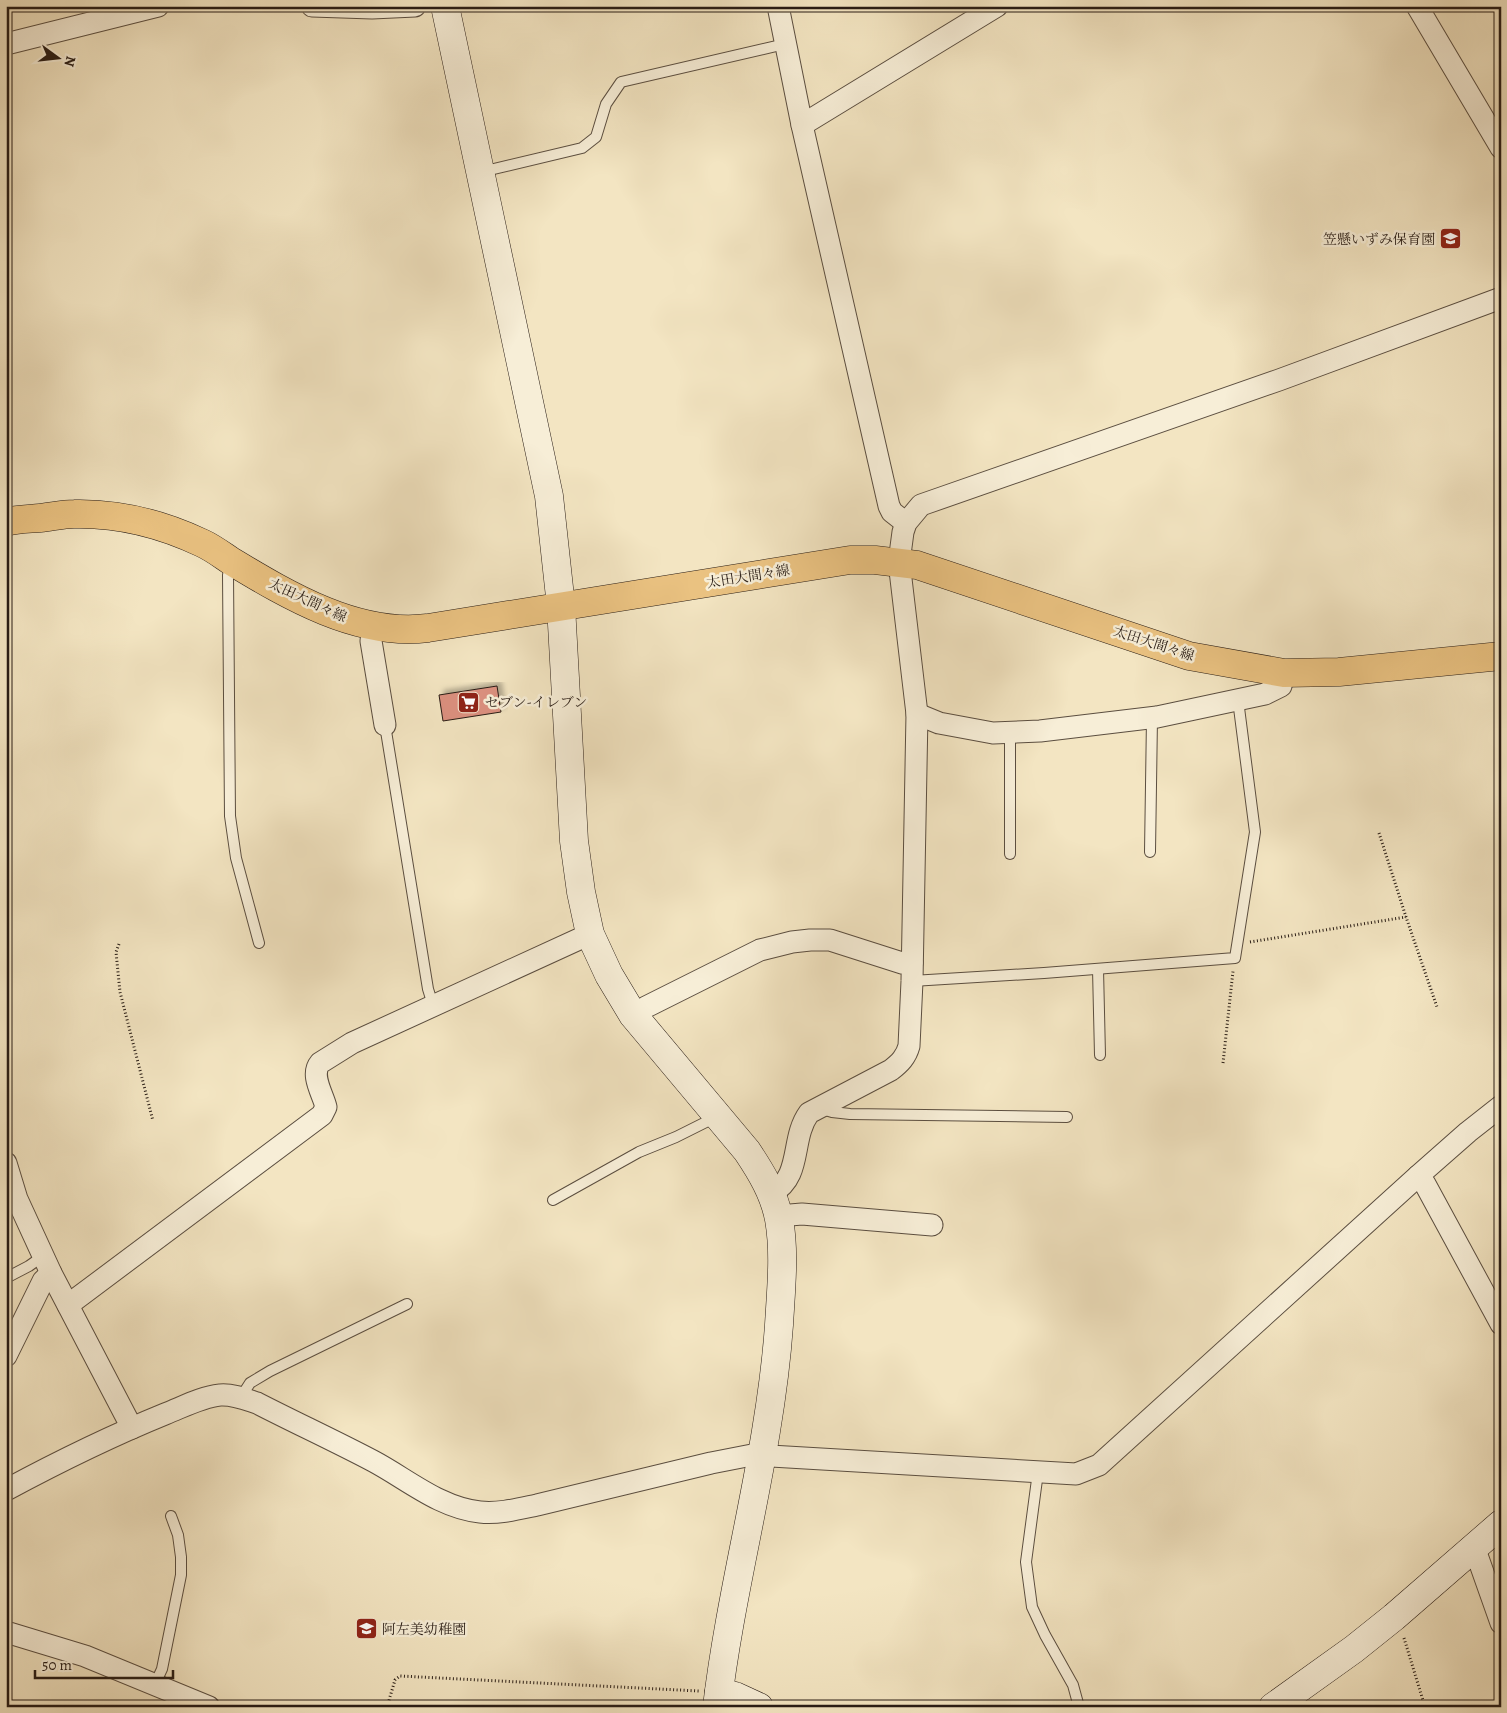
<svg xmlns="http://www.w3.org/2000/svg" width="1507" height="1713" viewBox="0 0 1507 1713" font-family="Alegreya,'Noto Serif JP',serif">
<style>
.building{fill:#db907f;stroke:#281c15;filter:url(#shadow)}
.lines{fill:none;stroke-linecap:round;stroke-linejoin:round}
.lane-casing{stroke:#5b4e40;stroke-width:12}
.street-casing{stroke:#5b4e40;stroke-width:23}
.secondary-casing{stroke:#281c15;stroke-width:29}
.primary-casing{stroke:#281c15;stroke-width:29}
.path{stroke:#281c15;stroke-width:3;stroke-dasharray:1 2.5;stroke-linecap:butt}
.lane{stroke:#f7eed7;stroke-width:10}
.street{stroke:#f7eed7;stroke-width:21}
.secondary{stroke:#f7eed7;stroke-width:28}
.primary{stroke:#eac281;stroke-width:28}
.labels{text-anchor:middle;stroke-width:5;stroke-linejoin:round;paint-order:stroke}
.poi-label{font-size:14px;fill:#281c15;stroke:#f7eed7;text-anchor:start}
.street-label{font-size:14px;fill:#281c15;stroke:#f7eed7}
</style>
<defs>
<filter id="shadow"><feDropShadow dx="4.5" dy="-4.5" stdDeviation="2.5" flood-color="#0004"/></filter>
</defs>
<rect width="100%" height="100%" fill="#f3e5c2"/>
<filter id="stains"><feTurbulence type="fractalNoise" baseFrequency=".004" numOctaves="4"/><feColorMatrix values="0 0 0 0 .2 0 0 0 0 .09 0 0 0 0 .02 0 0 0 .5 -.17"/></filter>
<radialGradient id="worn" r=".72"><stop offset=".6" stop-color="#630" stop-opacity="0"/><stop offset="1" stop-color="#630" stop-opacity=".3"/></radialGradient>
<polygon class="building" points="497,686 501,712 443,721 439,695"/>
<g class="lines">
<defs>
<g id="lane">
<polyline points="481,172 582,148 596,137 606,104 621,82 785,44"/>
<polyline points="231,562 228,575 230,816 236,858 259,943"/>
<polyline points="385,725 428,989 433,1005"/>
<polyline points="1010,732 1010,854"/>
<polyline points="1150,852 1152,718"/>
<polyline points="1098,969 1100,1055"/>
<polyline points="912,981 1044,973 1235,958 1255,832 1238,700"/>
<polyline points="822,1109 832,1112 850,1114 1067,1117"/>
<polyline points="553,1200 639,1152 676,1137 716,1117"/>
<polyline points="6,1278 29,1266 43,1256"/>
<polyline points="241,1397 250,1383 270,1371 407,1304"/>
<polyline points="1038,1472 1026,1562 1032,1607 1045,1635 1073,1685 1079,1707"/>
<polyline points="155,1684 162,1669 181,1575 181,1557 178,1535 171,1516"/>
</g>
<g id="street">
<polyline points="312,6 372,8 415,6"/>
<polyline points="778,6 802,125 889,506 892,512 906,523"/>
<polyline points="1417,6 1501,148"/>
<polyline points="6,44 158,6"/>
<polyline points="802,125 997,6"/>
<polyline points="373,626 371,641 385,725"/>
<polyline points="917,714 939,723 993,733 1040,731 1157,717 1265,694 1281,686 1284,673"/>
<polyline points="633,1015 646,1007 760,950 792,942 810,940 830,940 902,963 912,963"/>
<polyline points="6,1163 17,1199 51,1273 132,1428"/>
<polyline points="1418,1176 1425,1184 1501,1324"/>
<path d="M 772,1193 C 803,1176 790,1139 809,1113 L 891,1070 C 900,1063 906,1057 909,1046 L 912,981 L 917,714 L 899,562 L 903,532 L 906,523 L 921,505 L 1279,380 L 1501,298"/>
<polyline points="779,1219 790,1215 802,1214 932,1225"/>
<path d="M 68,1305 L 322,1115 L 326,1107 C 323,1094 310,1075 320,1063 L 352,1043 L 590,934"/>
<polyline points="6,1356 43,1281 51,1273"/>
<path d="M 6,1490 C 58,1462 111,1436 165,1414 C 183,1407 201,1397 220,1395 C 233,1394 245,1399 257,1403 C 296,1423 335,1441 373,1461 C 407,1479 440,1508 480,1512 C 499,1514 518,1509 537,1505 L 711,1463 L 752,1455 L 1076,1474 L 1099,1465 L 1418,1176 L 1468,1132 L 1501,1106"/>
<polyline points="1472,1548 1478,1558 1501,1623"/>
<polyline points="6,1632 85,1656 209,1707"/>
</g>
<g id="secondary">
<path d="M 445,6 L 549,496 L 561,606 L 574,841 L 581,892 L 590,934 L 609,975 L 633,1015 L 747,1151 C 761,1172 774,1193 779,1219 C 785,1253 781,1290 779,1325 C 770,1454 732,1579 717,1707"/>
<polyline points="719,1692 735,1696 759,1707"/>
<polyline points="1273,1707 1354,1649 1394,1617 1501,1524"/>
</g>
<path id="primary" d="M 6,522 C 17,519 29,519 40,518 C 51,517 63,514 74,514 C 119,513 162,524 202,543 C 213,548 222,555 231,561 C 289,596 358,637 428,628 L 850,560 L 875,560 L 917,565 L 1189,656 L 1284,673 L 1339,672 L 1501,656"/>
</defs>
<use href="#lane" class="lane-casing"/>
<use href="#street" class="street-casing"/>
<use href="#secondary" class="secondary-casing"/>
<use href="#primary" class="primary-casing"/>
<g class="path">
<polyline points="1379,833 1406,917 1437,1007"/>
<polyline points="1250,942 1406,917"/>
<polyline points="119,944 116,952 120,992 153,1121"/>
<polyline points="1223,1063 1233,971"/>
<polyline points="1404,1638 1425,1707"/>
<polyline points="387,1707 395,1680 400,1676 699,1691"/>
</g>
<use href="#lane" class="lane"/>
<use href="#street" class="street"/>
<use href="#secondary" class="secondary"/>
<use href="#primary" class="primary"/>
</g>
<defs>
<symbol id="school-square" viewBox="-11 -11 22 22"><rect x="-9" y="-9" width="18" height="18" rx="4" fill="#8f2418" stroke="#f7eed7"/><path d="M0-5L7-2L0 1L-7-2ZM-4 1L0 2.5L4 1V4Q0 6-4 4Z" fill="#fff"/></symbol>
<symbol id="supermarket-square" viewBox="-11 -11 22 22"><rect x="-9" y="-9" width="18" height="18" rx="4" fill="#8f2418" stroke="#f7eed7"/><path d="M-6-5.5h2.5l.6 2H6L4.5 2H-2.5L-4.4-4H-6ZM-1.5 3.2a1.3 1.3 0 1 0 .1 0ZM3 3.2a1.3 1.3 0 1 0 .1 0Z" fill="#fff"/></symbol>
</defs>
<g fill-rule="evenodd">
<use href="#school-square" x="1438" y="226" width="25" height="25"/>
<use href="#supermarket-square" x="456" y="690" width="25" height="25"/>
<use href="#school-square" x="354" y="1616" width="25" height="25"/>
</g>
<g class="labels">
<g class="poi-label">
<text x="1435" y="244" text-anchor="end">笠懸いずみ保育園</text>
<text x="485" y="707">セブン-イレブン</text>
<text x="382" y="1634">阿左美幼稚園</text>
</g>
<g class="street-label">
<text transform="translate(748 576) rotate(-9)" y="5">太田大間々線</text>
<text transform="translate(308 600) rotate(25)" y="5">太田大間々線</text>
<text transform="translate(1154 643) rotate(18)" y="5">太田大間々線</text>
</g>
</g>
<rect width="1507" height="1713" fill="none" stroke="#f3e5c2" stroke-width="25"/>
<rect x="8" y="8" width="1492" height="1698" fill="none" stroke="#281c15" stroke-width="2.5"/>
<rect x="12" y="12" width="1482" height="1688" fill="none" stroke="#281c15"/>
<g transform="translate(58 58) rotate(105)" stroke="#f7eed7" stroke-width="4" paint-order="stroke">
<path d="M0-4L9 19L0 12L-9 19Z" fill="#281c15"/>
<text y="-8" font-size="14" font-weight="bold" text-anchor="middle" fill="#281c15">N</text>
</g>
<path d="M35 1670v8h138v-8" fill="none" stroke="#281c15" stroke-width="2.5"/>
<text x="42" y="1670" font-size="15" fill="#281c15" stroke="#f7eed7" stroke-width="4" paint-order="stroke">50 m</text>
<rect width="100%" height="100%" filter="url(#stains)"/>
<rect width="100%" height="100%" fill="url(#worn)"/>
</svg>
